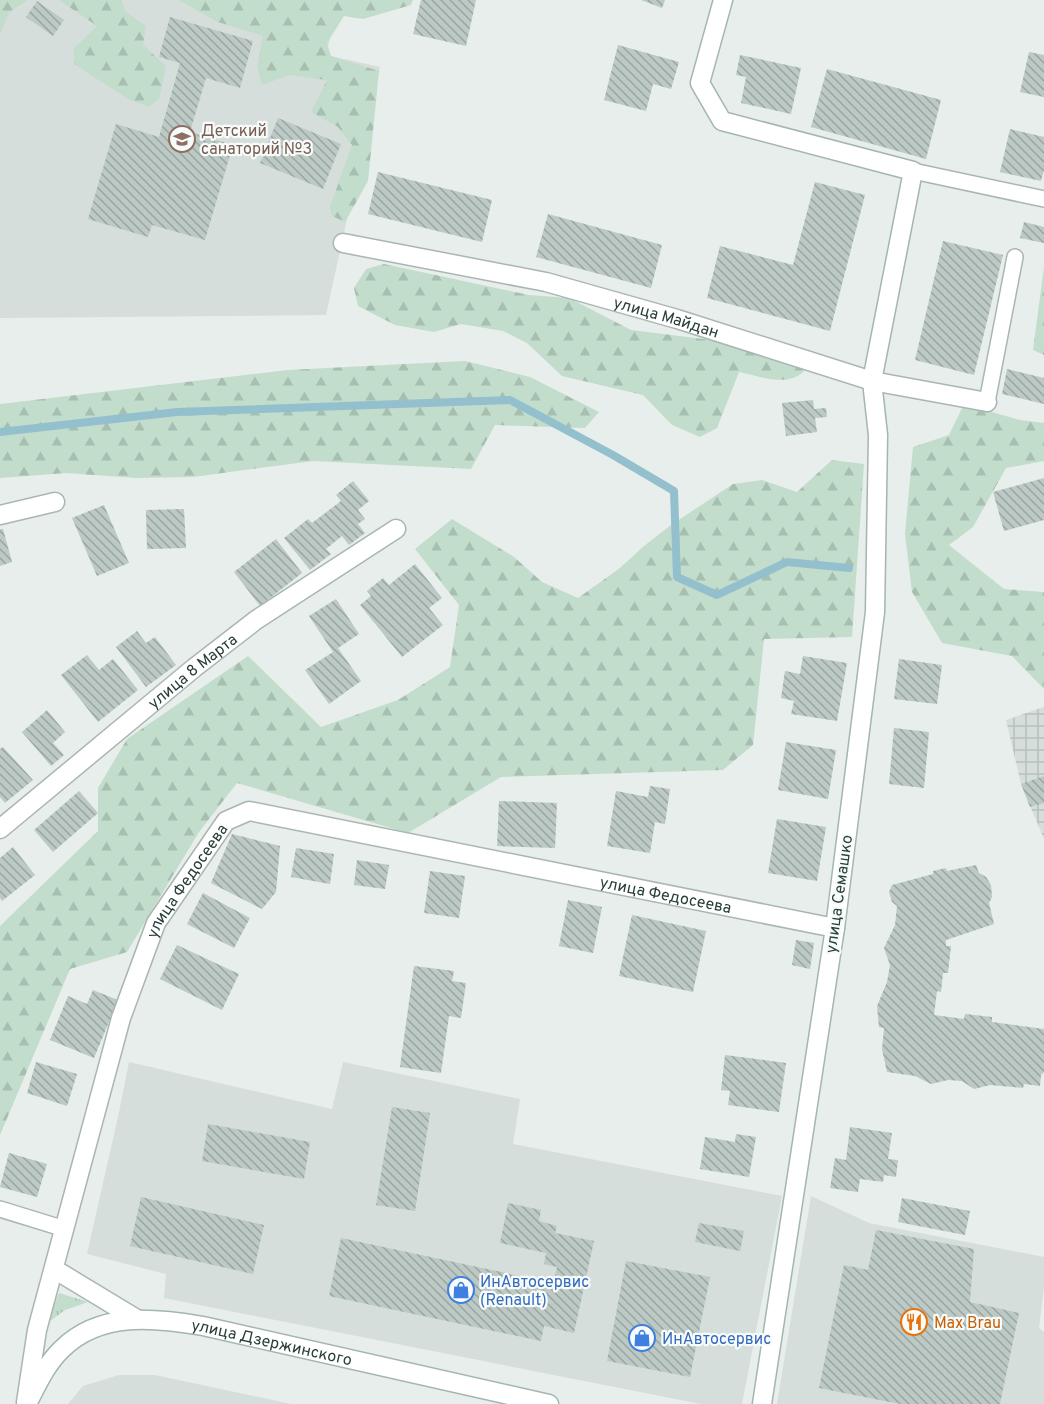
<svg xmlns="http://www.w3.org/2000/svg" width="1044" height="1404" viewBox="0 0 1044 1404" font-family="Overpass,sans-serif">
<style>
.built{fill:#d5dedb}
.industrial{fill:url(#industrial-grid)}
.grass{fill:url(#grass-tufts)}
.forest{fill:url(#forest-firs)}
.lines{fill:none;stroke-linecap:round;stroke-linejoin:round}
.stream{stroke:#94c0ce;stroke-width:8}
.building{fill:url(#building-back-hatch)}
.lane-casing{stroke:#aab6b3;stroke-width:18}
.street-casing{stroke:#aab6b3;stroke-width:21}
.secondary-casing{stroke:#a3b6b1;stroke-width:21}
.lane{stroke:#fff;stroke-width:15}
.street{stroke:#fff;stroke-width:18}
.secondary{stroke:#fff;stroke-width:18}
.labels{text-anchor:middle;stroke-width:4.5;stroke-linejoin:round;paint-order:stroke}
.education-label{font-size:16px;fill:#785e54;stroke:#f7fbf9;text-anchor:start}
.street-label{font-size:16px;fill:#273f3b;stroke:#f7fbf9}
.shop-label{font-size:16px;fill:#366cbe;stroke:#f7fbf9;text-anchor:start}
.food-label{font-size:16px;fill:#c56008;stroke:#f7fbf9;text-anchor:start}
</style>
<defs>
<pattern id="industrial-grid" width="8" height="8" patternUnits="userSpaceOnUse" patternTransform="scale(1.5)"><rect width="8" height="8" fill="#d5dedb"/><path d="M0 4h8M4 0v8" fill="none" stroke="#b7c0bd"/></pattern>
<pattern id="grass-tufts" width="24" height="20" patternUnits="userSpaceOnUse" patternTransform="scale(1.5)"><rect width="24" height="20" fill="#c2ddcc"/><path d="M3 7l-1-3M5 7V3M7 7l1-3M15 17l-1-3M17 17v-4M19 17l1-3" fill="none" stroke="#a7bfb0"/></pattern>
<pattern id="forest-firs" width="22" height="20" patternUnits="userSpaceOnUse" patternTransform="scale(1.5)"><rect width="22" height="20" fill="#c2ddcc"/><path d="M5 1l3.5 6h-7zM16 11l3.5 6h-7z" fill="#a7bfb0"/></pattern>
<pattern id="building-back-hatch" width="6" height="6" patternUnits="userSpaceOnUse" patternTransform="scale(1.5)"><rect width="6" height="6" fill="#bcc9c5"/><path d="M-1 5l2 2M0 0l6 6M5-1l2 2" fill="none" stroke="#99a5a1"/></pattern>
</defs>
<rect width="100%" height="100%" fill="#e7eeeb"/>
<g class="built">
<polygon points="0,0 339,0 326,55 380,67 326,315 0,318"/>
<polygon points="129,1062 332,1109 343,1062 520,1099 513,1144 782,1196 742,1404 701,1404 164,1298 166,1274 87,1254 118,1117"/>
<polygon points="811,1196 869,1223 1044,1257 1044,1286 1039,1328 1044,1332 1044,1404 777,1404"/>
<polygon points="119,1375 155,1375 291,1404 68,1404 83,1386"/>
</g>
<polygon class="industrial" points="1044,707 1044,839 1021,784 1006,720"/>
<polygon class="grass" points="59,1293 88,1302 65,1310 46,1324"/>
<g class="forest">
<polygon points="0,0 27,0 9,13 0,34"/>
<polygon points="59,0 122,0 125,11 146,26 143,45 166,66 159,99 149,107 128,99 74,64 74,48 97,26"/>
<polygon points="178,0 413,0 411,5 363,19 344,16 327,43 331,56 379,71 368,181 345,222 332,216 330,207 352,145 338,127 311,112 327,80 289,75 262,85 257,67 263,36 218,22"/>
<path d="M 384,264 L 529,295 L 569,298 L 631,330 L 744,344 L 783,355 L 804,371 C 787,388 760,376 739,372 L 717,428 L 700,437 L 672,425 L 643,395 L 562,376 L 527,343 L 503,331 L 461,324 L 434,332 L 395,325 L 358,306 L 354,288 L 366,269 Z"/>
<polygon points="1044,267 1044,355 1033,350"/>
<polygon points="465,361 530,377 599,412 585,428 495,425 471,469 313,461 193,477 136,478 66,473 0,478 0,404 288,370"/>
<polygon points="964,404 1020,420 1044,423 1044,461 1006,468 973,527 949,545 1004,589 1044,592 1044,689 1012,656 942,643 912,592 905,534 913,447 949,435"/>
<polygon points="832,460 864,464 852,637 764,639 753,745 723,770 501,777 408,833 237,783 199,832 127,952 70,969 0,1135 0,926 98,831 98,788 127,739 248,656 321,727 398,700 450,667 459,605 415,549 452,519 514,557 542,582 578,598 620,568 644,546 671,525 733,484 762,480 797,492"/>
</g>
<g class="lines">
<polyline class="stream" points="0,432 177,412 510,400 613,455 674,491 677,577 717,595 787,562 849,568"/>
</g>
<g class="building">
<polygon points="421,0 476,0 466,46 413,34"/>
<polygon points="641,0 665,0 662,8"/>
<polygon points="37,1 64,20 53,36 26,17"/>
<polygon points="170,17 253,41 240,88 206,78 190,132 233,145 205,240 152,225 148,237 88,219 116,124 159,137 180,63 159,57"/>
<polygon points="618,45 679,62 671,89 653,84 646,111 604,100"/>
<polygon points="1029,52 1044,55 1044,97 1020,92"/>
<polygon points="740,55 801,68 791,114 741,103 746,77 736,75"/>
<polygon points="827,69 941,100 926,159 811,127"/>
<polygon points="278,118 341,144 323,189 260,163"/>
<polygon points="1010,129 1044,137 1044,170 1041,181 1000,172"/>
<polygon points="378,172 492,200 482,242 368,214"/>
<polygon points="815,182 865,195 830,331 707,298 720,246 793,265"/>
<polygon points="548,214 662,245 651,288 536,257"/>
<polygon points="1024,222 1044,227 1044,243 1020,238"/>
<polygon points="943,241 1003,255 974,375 915,360"/>
<polygon points="1007,369 1044,378 1044,404 1002,394"/>
<polygon points="813,400 814,409 826,408 827,417 815,418 817,432 786,436 782,403"/>
<polygon points="1044,478 1044,520 1004,531 993,492"/>
<polygon points="353,481 369,501 358,510 365,519 358,524 365,533 349,545 342,536 326,549 331,554 310,570 284,538 308,519 312,523 341,501 336,495"/>
<polygon points="104,505 129,563 97,576 72,518"/>
<polygon points="184,509 186,548 147,549 146,510"/>
<polygon points="0,529 3,529 12,562 0,566"/>
<polygon points="276,539 302,573 260,606 234,572"/>
<polygon points="415,564 442,598 429,608 443,625 402,657 360,605 371,596 367,591 383,578 389,585"/>
<polygon points="336,599 359,634 338,648 361,681 329,704 305,670 333,652 309,616"/>
<polygon points="137,631 146,643 155,637 176,665 146,687 116,647"/>
<polygon points="87,655 99,670 113,659 138,690 98,722 61,675"/>
<polygon points="803,656 847,663 837,721 791,714 794,701 781,698 785,671 800,674"/>
<polygon points="899,659 942,665 937,704 894,699"/>
<polygon points="47,710 65,732 53,743 64,755 51,766 22,732"/>
<polygon points="894,728 929,732 924,788 889,784"/>
<polygon points="786,742 836,750 828,799 778,790"/>
<polygon points="3,747 33,780 5,803 0,797 0,749"/>
<polygon points="1044,776 1044,803 1030,807 1021,784"/>
<polygon points="650,786 670,789 665,824 655,822 650,853 607,846 616,791 648,797"/>
<polygon points="79,791 98,813 53,852 34,830"/>
<polygon points="499,801 557,803 555,848 497,846"/>
<polygon points="777,819 826,827 817,881 768,873"/>
<polygon points="232,834 280,846 276,892 262,909 211,883"/>
<polygon points="13,847 35,875 2,901 0,898 0,858"/>
<polygon points="296,848 334,854 330,884 291,877"/>
<polygon points="357,860 389,865 385,889 354,885"/>
<polygon points="976,865 979,873 986,877 991,885 992,897 989,903 994,924 946,940 946,946 951,946 948,973 943,973 941,992 937,991 934,1015 964,1019 965,1014 992,1017 992,1022 1044,1029 1044,1072 1041,1075 1040,1086 1024,1084 1023,1088 990,1085 974,1089 962,1081 948,1080 931,1084 915,1076 887,1072 882,1049 884,1028 879,1027 877,1006 887,982 890,965 884,948 895,925 897,906 892,902 889,892 892,885 933,874 933,871 946,868 947,871"/>
<polygon points="430,871 465,876 459,918 424,913"/>
<polygon points="203,893 250,918 234,948 187,924"/>
<polygon points="568,900 602,907 593,953 559,946"/>
<polygon points="632,915 706,931 693,992 619,976"/>
<polygon points="796,940 814,943 810,969 792,965"/>
<polygon points="177,945 239,974 222,1010 160,979"/>
<polygon points="414,966 454,971 452,981 466,983 461,1018 449,1016 441,1073 400,1067"/>
<polygon points="93,990 118,1000 94,1058 50,1040 68,996 87,1004"/>
<polygon points="725,1055 786,1063 779,1112 728,1105 730,1091 721,1090"/>
<polygon points="36,1062 77,1074 67,1106 27,1093"/>
<polygon points="392,1107 430,1113 415,1211 376,1205"/>
<polygon points="208,1124 310,1142 304,1179 202,1161"/>
<polygon points="850,1127 892,1133 888,1159 898,1160 896,1177 884,1175 883,1182 860,1179 858,1192 830,1188 835,1158 846,1160"/>
<polygon points="736,1134 756,1137 749,1177 700,1169 705,1137 735,1142"/>
<polygon points="9,1153 47,1164 37,1197 0,1187"/>
<polygon points="141,1197 264,1225 253,1274 130,1246"/>
<polygon points="902,1198 970,1211 965,1235 898,1222"/>
<polygon points="508,1203 541,1210 539,1221 557,1226 555,1233 594,1241 574,1333 544,1326 541,1341 329,1296 341,1238 553,1283 557,1267 544,1264 546,1253 500,1243"/>
<polygon points="699,1223 744,1231 740,1251 695,1242"/>
<polygon points="876,1230 974,1249 970,1302 1019,1313 1000,1404 900,1404 819,1388 844,1265 868,1270"/>
<polygon points="626,1261 710,1277 690,1377 607,1361"/>
</g>
<g class="lines">
<defs>
<g id="lane">
<polyline points="913,171 1044,199"/>
<polyline points="987,402 1015,257"/>
<polyline points="0,1209 65,1229"/>
</g>
<g id="street">
<path id="s1" d="M 343,243 L 546,282 L 677,319 L 872,381 L 987,402"/>
<polyline points="0,515 55,502"/>
<path id="s2" d="M 0,829 L 194,668 L 256,620 L 396,529"/>
<polyline points="54,1269 135,1318"/>
<path id="s3" d="M 26,1402 L 37,1330 L 121,1018 L 156,923 L 226,821 L 249,811 L 835,928"/>
</g>
<g id="secondary">
<polyline points="723,0 700,83 722,121 913,171 872,381 878,435 875,612 835,928 762,1404"/>
<path id="s4" d="M 27,1404 C 37,1385 46,1364 62,1349 C 100,1311 156,1318 203,1326 L 549,1404"/>
</g>
</defs>
<use href="#lane" class="lane-casing"/>
<use href="#street" class="street-casing"/>
<use href="#secondary" class="secondary-casing"/>
<use href="#lane" class="lane"/>
<use href="#street" class="street"/>
<use href="#secondary" class="secondary"/>
</g>
<defs>
<symbol id="school-ring" viewBox="-11 -11 22 22"><circle r="9.5" fill="#f7fbf9" stroke="#8d6e63" stroke-width="1.5"/><path d="M0-5L7-2L0 1L-7-2ZM-4 1L0 2.5L4 1V4Q0 6-4 4Z" fill="#8d6e63"/></symbol>
<symbol id="shop-ring" viewBox="-11 -11 22 22"><circle r="9.5" fill="#f7fbf9" stroke="#3f7fe0" stroke-width="1.5"/><path d="M-5-2.5h2.3a2.7 3.5 0 0 1 5.4 0H5L5.5 6h-11ZM-1.5-2.5h3a1.5 2.3 0 0 0-3 0Z" fill="#3f7fe0"/></symbol>
<symbol id="restaurant-ring" viewBox="-11 -11 22 22"><circle r="9.5" fill="#f7fbf9" stroke="#e8710a" stroke-width="1.5"/><path d="M-5-6h1v4h1v-4h1v4h1v-4h1v5L-1.5 .5V6h-2V.5L-5-1ZM5-6V6H3V1.5H1.5Q1.5-4 5-6Z" fill="#e8710a"/></symbol>
</defs>
<g fill-rule="evenodd">
<use href="#school-ring" x="167" y="124" width="30" height="30"/>
<use href="#shop-ring" x="446" y="1275" width="30" height="30"/>
<use href="#restaurant-ring" x="899" y="1307" width="30" height="30"/>
<use href="#shop-ring" x="627" y="1323" width="30" height="30"/>
</g>
<g class="labels">
<g class="education-label">
<text x="201" y="136">Детский<tspan x="201" dy="18">санаторий №3</tspan></text>
</g>
<g class="street-label">
<text dy="6" stroke="none"><textPath href="#s1" startOffset="332">улица Майдан</textPath></text>
<text dy="6" stroke="none"><textPath href="#s2" startOffset="249">улица 8 Марта</textPath></text>
<text dy="6" stroke="none"><textPath href="#s3" startOffset="549">улица Федосеева</textPath></text>
<text dy="6" stroke="none"><textPath href="#s3" startOffset="1071">улица Федосеева</textPath></text>
<text transform="translate(838 894) rotate(-82)" y="6">улица Семашко</text>
<text dy="6" stroke="none"><textPath href="#s4" startOffset="285">улица Дзержинского</textPath></text>
</g>
<g class="shop-label">
<text x="480" y="1287">ИнАвтосервис<tspan x="480" dy="18">(Renault)</tspan></text>
<text x="662" y="1344">ИнАвтосервис</text>
</g>
<g class="food-label">
<text x="934" y="1328">Max Brau</text>
</g>
</g>
</svg>
